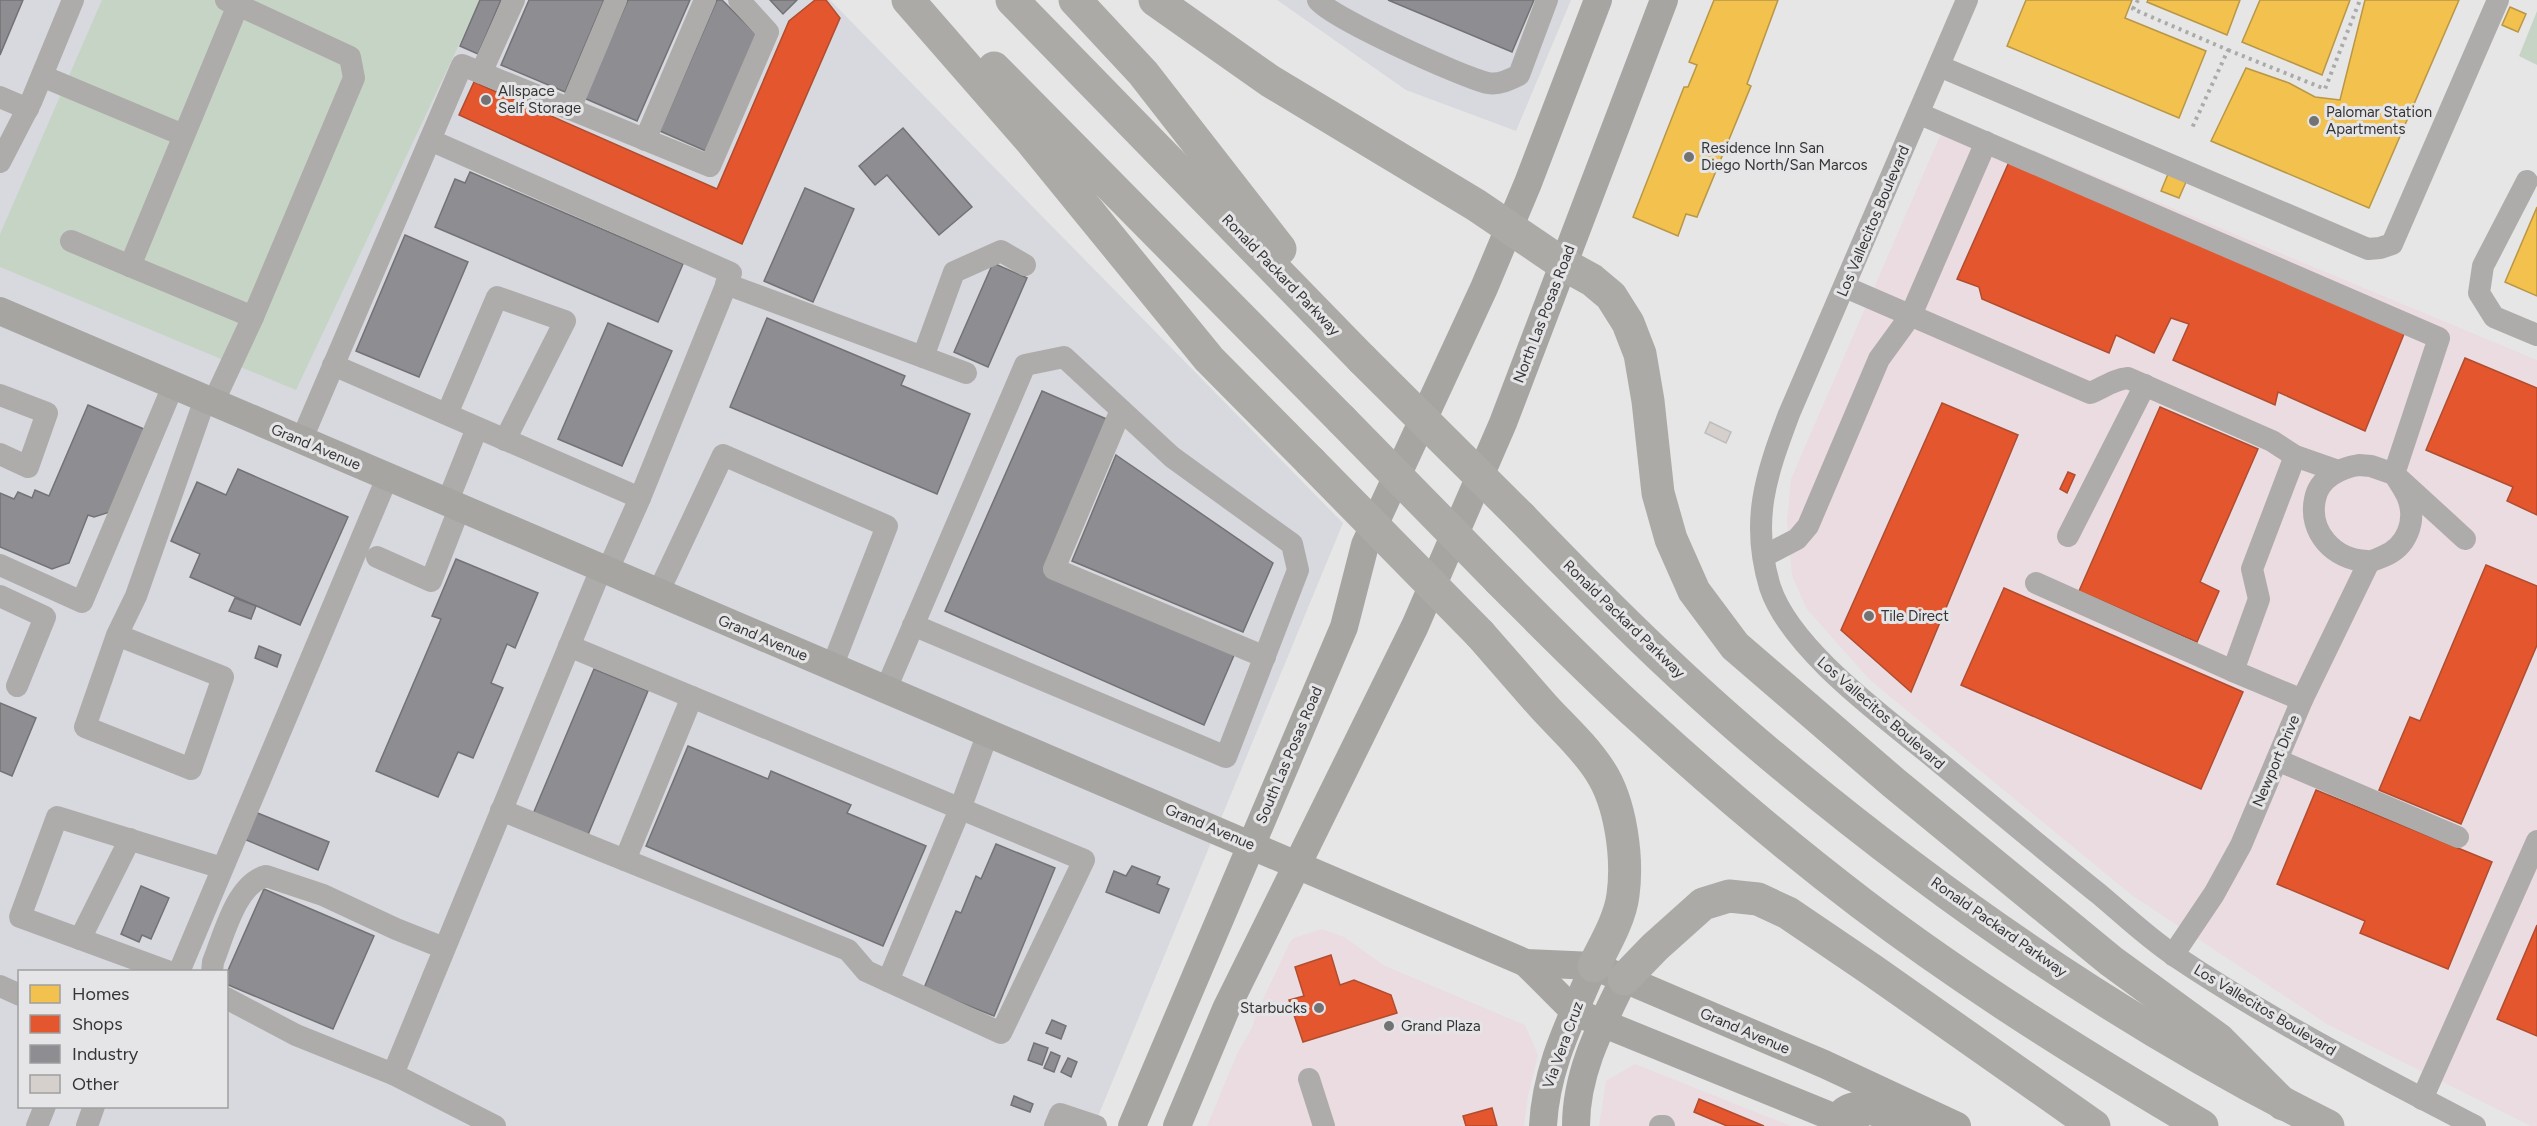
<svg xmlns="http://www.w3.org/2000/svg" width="2537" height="1126" viewBox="0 0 2537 1126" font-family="Figtree,sans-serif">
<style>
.commercial{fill:#eadce1}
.built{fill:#d7d9de;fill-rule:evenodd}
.green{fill:#c6d4c6}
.homes{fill:#f2c14e;stroke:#b99747;stroke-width:1.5}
.shops{fill:#e4572e;stroke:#b04d30;stroke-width:1.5}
.industry{fill:#8d8d92;stroke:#737376;stroke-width:1.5}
.building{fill:#d6d0cc;stroke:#bebdbd;stroke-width:1.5}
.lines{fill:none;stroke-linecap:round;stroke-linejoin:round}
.path{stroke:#aaaaa7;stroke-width:4;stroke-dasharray:3 4.5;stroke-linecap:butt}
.minor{stroke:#aeacaa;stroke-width:22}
.major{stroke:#a6a5a2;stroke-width:28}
.highway{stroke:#abaaa6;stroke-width:33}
.highway-bridge{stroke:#abaaa6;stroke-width:33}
.poi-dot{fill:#737374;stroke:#e5e5e7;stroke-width:2}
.labels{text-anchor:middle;stroke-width:6;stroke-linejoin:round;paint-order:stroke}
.poi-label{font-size:15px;fill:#353536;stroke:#e5e5e7;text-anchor:start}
.street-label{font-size:15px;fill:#353536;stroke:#e5e5e7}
</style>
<rect width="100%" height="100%" fill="#e6e6e6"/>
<g class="commercial">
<polygon points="1949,115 2537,360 2537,1126 2531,1126 2327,1024 2133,896 1870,680 1807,609 1792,576 1787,521 1791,479"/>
<polygon points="1322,929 1344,937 1385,966 1525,1025 1538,1055 1528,1096 1524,1126 1207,1126 1237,1054 1252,1028 1257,1012 1290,942 1294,938"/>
<polygon points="1635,1064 1791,1126 1599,1126 1606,1081"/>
</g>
<g class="built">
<path d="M 0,0 L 830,0 L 1343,523 L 1094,1126 L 0,1126 ZM 20,972 L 226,972 L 226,1106 L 20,1106 Z"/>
<polygon points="1277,0 1571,0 1516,131 1406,90"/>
</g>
<g class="green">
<polygon points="102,0 480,0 296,390 0,267 0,234"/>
<polygon points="2537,11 2537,65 2519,56"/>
</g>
<g class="homes">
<polygon points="1714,0 1778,0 1747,84 1751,86 1697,217 1686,214 1678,236 1633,217 1684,87 1688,87 1697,65 1689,62"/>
<polygon points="2026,0 2132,0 2125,18 2206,51 2179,118 2007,46"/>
<polygon points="2148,0 2240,0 2227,35 2147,2"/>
<polygon points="2260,0 2350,0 2322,75 2242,42"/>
<polygon points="2365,0 2459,0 2369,208 2211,141 2246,68 2289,83 2315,97 2340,100"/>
<polygon points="2510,7 2526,14 2518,32 2502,25"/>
<polygon points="2168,174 2186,182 2179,198 2161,191"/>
<polygon points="2537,207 2537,296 2505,282"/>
</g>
<g class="shops">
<polygon points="815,0 826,0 840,18 742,244 459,115 474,82 717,189 789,21"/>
<polygon points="2009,162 2404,334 2365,431 2278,392 2275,405 2173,360 2189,324 2171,318 2154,353 2116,335 2109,353 1982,299 1979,287 1957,279"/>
<polygon points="2465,358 2537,388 2537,515 2507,501 2513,487 2426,450"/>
<polygon points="1942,403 2018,435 1911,692 1841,630"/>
<polygon points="2160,407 2258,449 2200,582 2219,591 2197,642 2079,591"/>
<polygon points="2068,472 2075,475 2067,493 2060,489"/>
<polygon points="2486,565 2537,586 2537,645 2461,824 2379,790 2410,717 2420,721"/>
<polygon points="2004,588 2243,692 2201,789 1961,685"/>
<polygon points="2316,790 2492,862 2448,969 2360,933 2365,921 2277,884"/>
<polygon points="2537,925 2537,1036 2497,1019"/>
<polygon points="1331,955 1340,985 1354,980 1391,995 1397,1013 1303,1042 1289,1000 1304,996 1295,967"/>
<polygon points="1699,1099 1764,1126 1727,1126 1694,1112"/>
<polygon points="1492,1108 1497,1126 1466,1126 1463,1116"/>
</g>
<g class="industry">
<polygon points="0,0 23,0 0,55"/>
<polygon points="480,0 501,0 478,54 460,46"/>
<polygon points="529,0 604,0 565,92 501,65"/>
<polygon points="628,0 690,0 637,121 584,98"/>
<polygon points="717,0 722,0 758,36 708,152 660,131"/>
<polygon points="770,0 797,0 783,14"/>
<polygon points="1388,0 1534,0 1512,52"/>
<polygon points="903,128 972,207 939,235 887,175 875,185 859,166"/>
<polygon points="470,172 683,264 658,322 435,227 455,179 465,183"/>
<polygon points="805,188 854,209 813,302 764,281"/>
<polygon points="405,235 468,262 419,377 356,351"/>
<polygon points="993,263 1027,278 988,367 954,352"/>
<polygon points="767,318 905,376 901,385 970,414 937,494 730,407"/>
<polygon points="608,323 672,351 622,466 558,439"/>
<polygon points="1042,391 1111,421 1045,570 1235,653 1204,725 945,611"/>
<polygon points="88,405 146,430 110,512 94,517 88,515 69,563 52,569 0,547 0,493 14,499 18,492 32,498 35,490 49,496"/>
<polygon points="1116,455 1273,563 1243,632 1072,561"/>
<polygon points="238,469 348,517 300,625 190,577 200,554 171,541 197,482 226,495"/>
<polygon points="456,559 538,593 515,648 507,644 491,683 503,688 473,758 458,752 438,797 376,771 441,619 432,616"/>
<polygon points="235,598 256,606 251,619 229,611"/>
<polygon points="259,646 281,655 277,667 255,658"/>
<polygon points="594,669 648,691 587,837 533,814"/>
<polygon points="0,703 36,718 12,776 0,771"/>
<polygon points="688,746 768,779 771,771 851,805 847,813 926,846 883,946 646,846"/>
<polygon points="255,812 329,842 318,870 244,839"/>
<polygon points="996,844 1055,868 994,1016 924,988 956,911 961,913 976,876 981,879"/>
<polygon points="1132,866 1160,877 1157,884 1169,889 1159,913 1106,892 1114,871 1126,876"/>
<polygon points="141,886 169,898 151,939 142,935 139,942 121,934"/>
<polygon points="264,889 374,936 333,1029 226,984 226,975"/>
<polygon points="1052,1020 1066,1026 1061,1039 1046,1033"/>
<polygon points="1034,1043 1048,1048 1042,1065 1028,1060"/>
<polygon points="1051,1052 1060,1056 1054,1072 1044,1068"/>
<polygon points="1068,1058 1077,1062 1071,1077 1061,1072"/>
<polygon points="1014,1096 1033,1104 1030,1112 1011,1105"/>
</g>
<polygon class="building" points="1710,422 1731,432 1726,443 1705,433"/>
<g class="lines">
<g class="path">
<polyline points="2138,0 2133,9 2228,50 2192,128"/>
<polyline points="2228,50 2325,89 2360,0"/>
</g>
<g class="minor">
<path d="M 1318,0 C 1329,17 1464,78 1488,83 C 1499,85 1509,80 1519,75 L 1547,0"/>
<path d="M 1967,0 L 1789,414 C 1766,475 1750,521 1770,587 C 1790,648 1879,713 1928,753 C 1985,800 2042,848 2099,894 C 2124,915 2148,938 2175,956 C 2270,1020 2373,1073 2475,1126"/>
<polyline points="1939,66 2368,249 2380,248 2392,244 2498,0"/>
<polyline points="481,73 514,0"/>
<polyline points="42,76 183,135"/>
<polyline points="0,97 28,109"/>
<polyline points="570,109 616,0"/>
<polyline points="1920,114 2439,338 2394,474 2465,539"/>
<polyline points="430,140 731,273 640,498"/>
<polyline points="645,140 705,0"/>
<polyline points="0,162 31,102 73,0"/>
<polyline points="2527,181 2483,266 2479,293 2494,317 2537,335"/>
<polyline points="71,241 130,266 238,5 226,0"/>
<polyline points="130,266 253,317"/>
<polyline points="726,284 923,357 954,272 1001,251 1025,265"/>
<path d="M 1845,287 L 2090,393 C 2103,388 2114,379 2128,378 L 2272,441 L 2295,456 L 2338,471"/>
<polyline points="923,357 966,373"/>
<polyline points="333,365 640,498 607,572"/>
<polyline points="0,395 47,413 28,467 0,454"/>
<polyline points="213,403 253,317 354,78 350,57 238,5"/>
<polyline points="1121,410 1054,569 1265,657"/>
<polyline points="447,414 497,297 565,321 505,440"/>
<polyline points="301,441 462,65 710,166 768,32 739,0"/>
<path d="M 2359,465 L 2371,466 L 2394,474 C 2399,482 2405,490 2408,498 C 2417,522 2406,547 2384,556 C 2379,558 2372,562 2367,561 C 2334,560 2308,532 2315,499 C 2319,478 2340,468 2359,465 Z"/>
<polyline points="447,503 477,428"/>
<polyline points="2068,536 2145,385"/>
<polyline points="1764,556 1797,539 1808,526 1879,359 1911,315 1986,142"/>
<polyline points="377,557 431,581 459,509"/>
<polyline points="0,565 82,602 173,386"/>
<polyline points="2036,583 2233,671 2259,599 2252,569 2295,456"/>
<polyline points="658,593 723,455 887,526 832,667"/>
<polyline points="0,596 45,617 17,686"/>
<polyline points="117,635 223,677 191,769 85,727 117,635 136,596 205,399"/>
<polyline points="2233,671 2302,700"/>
<polyline points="886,689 1025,365 1064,357 1172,457 1292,544 1298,570 1226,757 913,625"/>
<polyline points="2277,760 2458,837"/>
<polyline points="501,810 848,950 866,971 1001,1033 1084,860 569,646"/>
<polyline points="625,860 692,697"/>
<polyline points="80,939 130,839"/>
<polyline points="2173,955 2214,894 2241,845 2302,700 2369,562"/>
<polyline points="170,972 20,917 57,817 222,868"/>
<polyline points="179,972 387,478"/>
<path d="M 212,972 L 213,962 C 224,935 236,884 266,876 L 323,895 L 396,929 L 444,948"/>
<polyline points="888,981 960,809 988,733"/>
<polyline points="0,986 20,995"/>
<polyline points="226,998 296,1035 393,1074 495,1126"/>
<polyline points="393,1074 601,569"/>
<polyline points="1309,1079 1324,1126"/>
<polyline points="2422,1099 2537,841"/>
<polyline points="37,1126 45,1106"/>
<polyline points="87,1126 94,1106"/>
<polyline points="1055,1126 1060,1114 1096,1126"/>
<polyline points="1660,1126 1664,1126"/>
</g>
<g class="major">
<polyline points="0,311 1526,963 1594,966 1824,1064 1957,1126"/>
<polyline points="1526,963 1575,1012 1855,1126"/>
<path d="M 1838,1119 C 1842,1111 1846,1108 1855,1106 L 1919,1126"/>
<polyline points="1132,1126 1344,627 1365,545 1484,288 1528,183 1598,0"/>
<polyline points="1177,1126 1226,1009 1415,626 1503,423 1664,0"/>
<path d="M 1543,1126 C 1546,1067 1571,1020 1594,966"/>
<path d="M 1576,1126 C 1576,1072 1601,1026 1624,979"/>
</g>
<g class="highway">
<polyline points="908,0 1032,142 1209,359 1311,462"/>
<polyline points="1012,0 1362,359"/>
<polyline points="1075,0 1143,73 1280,249"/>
<polyline points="1155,0 1270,81 1476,205 1563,264 1592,280 1611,296 1628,323 1640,354 1648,401 1658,493 1671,539 1694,591 1735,646 1894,783 2111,961 2218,1039 2283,1104"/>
<polyline points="994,68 1342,420"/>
<path d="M 1521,517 C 1601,600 1683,682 1772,756 C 1943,899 2128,1027 2328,1126"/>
<path d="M 1499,580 C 1546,627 1593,675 1642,719 C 1712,783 1785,845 1861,903 C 1969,985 2085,1057 2202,1126"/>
<path d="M 1480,634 C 1501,658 1522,682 1543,706 C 1562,727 1584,746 1600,771 C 1621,803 1628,858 1623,895 C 1620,919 1605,944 1594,966"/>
<polyline points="1624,979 1655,947 1703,904 1729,896 1758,899 1788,913 1872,970 2094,1126"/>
</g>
<g class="highway-bridge">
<polyline points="1362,359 1521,517"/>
<polyline points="1342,420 1499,580"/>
<polyline points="1311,462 1480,634"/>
</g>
</g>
<g class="poi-dot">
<circle cx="486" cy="100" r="6"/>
<circle cx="2314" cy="121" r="6"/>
<circle cx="1689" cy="157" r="6"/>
<circle cx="1869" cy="616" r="6"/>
<circle cx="1319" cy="1008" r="6"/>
<circle cx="1389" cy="1026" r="6"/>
</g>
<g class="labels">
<g class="poi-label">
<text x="498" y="96">Allspace<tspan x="498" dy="17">Self Storage</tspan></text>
<text x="2326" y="117">Palomar Station<tspan x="2326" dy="17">Apartments</tspan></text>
<text x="1701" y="153">Residence Inn San<tspan x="1701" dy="17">Diego North/San Marcos</tspan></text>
<text x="1881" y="621">Tile Direct</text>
<text x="1307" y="1013" text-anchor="end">Starbucks</text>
<text x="1401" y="1031">Grand Plaza</text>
</g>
<g class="street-label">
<text transform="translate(1873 221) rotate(-67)" y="5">Los Vallecitos Boulevard</text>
<text transform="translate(1281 275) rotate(46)" y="5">Ronald Packard Parkway</text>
<text transform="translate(1544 314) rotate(-69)" y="5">North Las Posas Road</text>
<text transform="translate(316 447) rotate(23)" y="5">Grand Avenue</text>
<text transform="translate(1624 619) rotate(44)" y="5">Ronald Packard Parkway</text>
<text transform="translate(763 638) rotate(23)" y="5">Grand Avenue</text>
<text transform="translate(1881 713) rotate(41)" y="5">Los Vallecitos Boulevard</text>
<text transform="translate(1289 755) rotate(-67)" y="5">South Las Posas Road</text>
<text transform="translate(2276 761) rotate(-67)" y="5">Newport Drive</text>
<text transform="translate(1210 827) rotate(23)" y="5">Grand Avenue</text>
<text transform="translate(1999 927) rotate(35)" y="5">Ronald Packard Parkway</text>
<text transform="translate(2265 1010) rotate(31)" y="5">Los Vallecitos Boulevard</text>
<text transform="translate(1745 1031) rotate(23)" y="5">Grand Avenue</text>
<text transform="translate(1563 1045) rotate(-70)" y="5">Via Vera Cruz</text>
</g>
</g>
<rect x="18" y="970" width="210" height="138" fill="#e5e5e7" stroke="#9f9fa0" stroke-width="1.5"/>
<rect x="30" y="985" width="30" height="18" fill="#f2c14e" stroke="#9f9fa0" stroke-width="1.5"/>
<text x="72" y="1000" font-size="18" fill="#353536">Homes</text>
<rect x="30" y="1015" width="30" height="18" fill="#e4572e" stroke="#9f9fa0" stroke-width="1.5"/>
<text x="72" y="1030" font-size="18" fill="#353536">Shops</text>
<rect x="30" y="1045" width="30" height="18" fill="#8d8d92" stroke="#9f9fa0" stroke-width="1.5"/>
<text x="72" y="1060" font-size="18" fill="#353536">Industry</text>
<rect x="30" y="1075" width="30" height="18" fill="#d6d0cc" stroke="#9f9fa0" stroke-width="1.5"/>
<text x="72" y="1090" font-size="18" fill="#353536">Other</text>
</svg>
